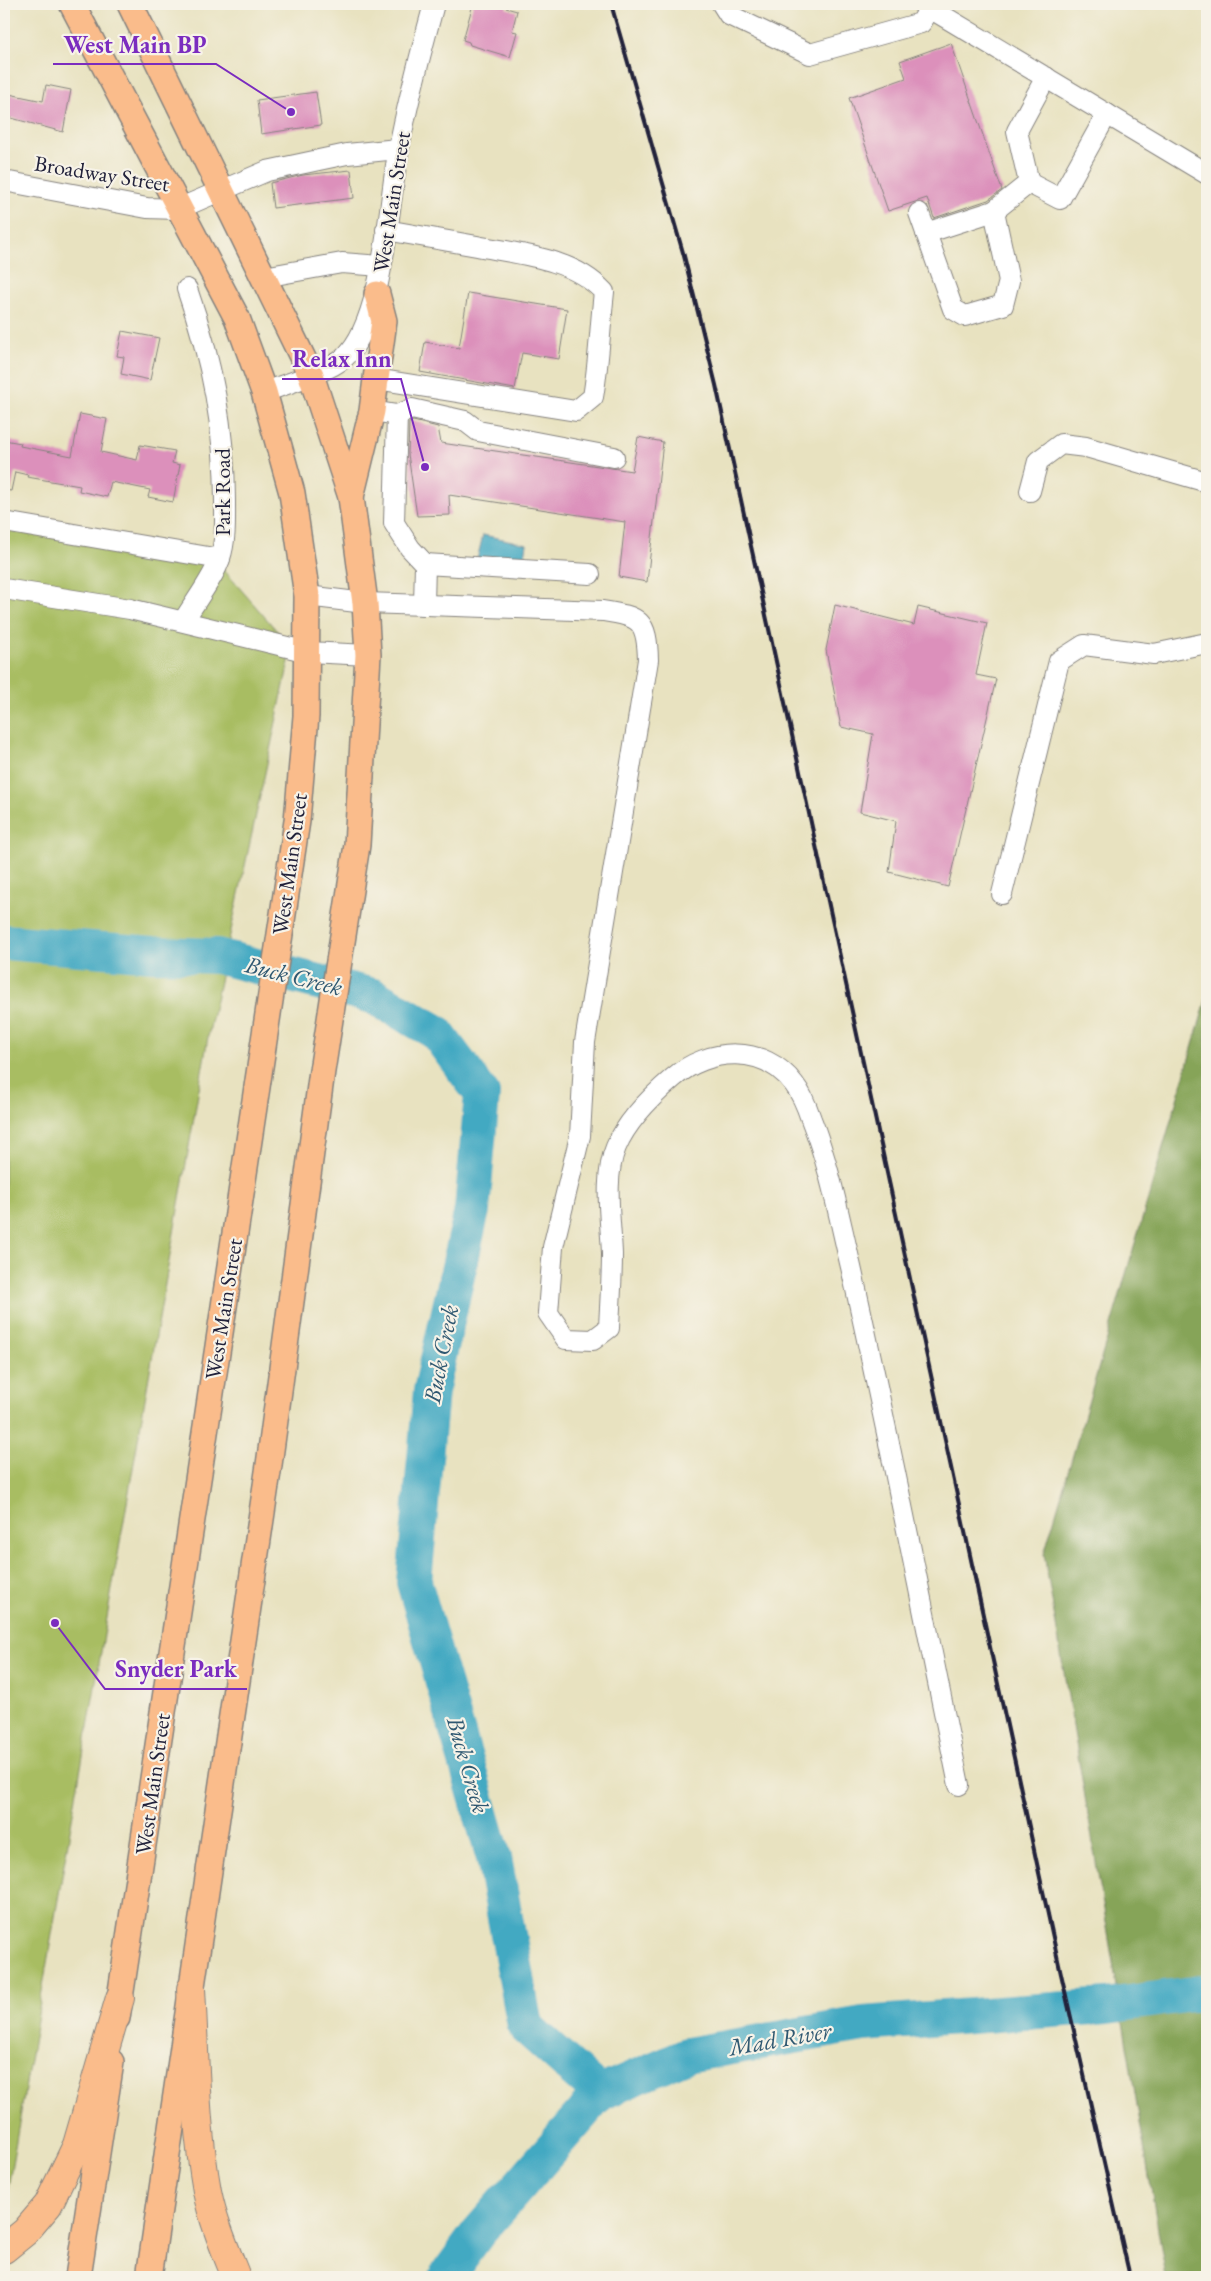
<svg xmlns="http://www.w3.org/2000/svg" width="1211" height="2281" viewBox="0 0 1211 2281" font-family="'EB Garamond',serif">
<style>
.green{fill:#a8bd62;stroke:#65704e}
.forest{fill:#86a458;stroke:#54634a}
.water{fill:#42a9c2;stroke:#32667e}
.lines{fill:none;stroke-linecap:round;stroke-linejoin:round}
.river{stroke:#42a9c2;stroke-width:36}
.building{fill:#dc90bb}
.minor-casing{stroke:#85827e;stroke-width:22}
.major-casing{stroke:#85827e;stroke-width:28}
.highway-casing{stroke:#85827e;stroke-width:30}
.minor{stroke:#fff;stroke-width:20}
.major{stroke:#fabc8b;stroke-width:25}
.highway{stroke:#fabc8b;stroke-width:28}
.rail{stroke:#22223b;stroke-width:4}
.labels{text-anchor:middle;stroke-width:4.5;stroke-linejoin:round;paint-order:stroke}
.street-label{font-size:22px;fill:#22223b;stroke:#f7f3e8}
.water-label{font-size:24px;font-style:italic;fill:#2f5871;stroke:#f7f3e8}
.leader{fill:none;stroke:#7b2cbf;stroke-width:2}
.callout-dot{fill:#7b2cbf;stroke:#f7f3e8;stroke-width:2}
.callout-label{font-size:24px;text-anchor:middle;font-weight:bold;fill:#7b2cbf;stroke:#f7f3e8;stroke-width:4.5;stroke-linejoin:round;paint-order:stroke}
</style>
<rect width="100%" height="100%" fill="#f7f3e8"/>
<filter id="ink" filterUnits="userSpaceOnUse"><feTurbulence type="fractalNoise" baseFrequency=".02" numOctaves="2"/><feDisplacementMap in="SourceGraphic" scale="10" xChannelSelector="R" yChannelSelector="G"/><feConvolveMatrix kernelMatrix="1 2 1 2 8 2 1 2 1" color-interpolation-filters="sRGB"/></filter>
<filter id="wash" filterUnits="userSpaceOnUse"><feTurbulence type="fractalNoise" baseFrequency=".0096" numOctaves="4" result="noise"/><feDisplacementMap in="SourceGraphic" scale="20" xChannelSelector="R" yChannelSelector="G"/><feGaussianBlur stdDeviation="1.12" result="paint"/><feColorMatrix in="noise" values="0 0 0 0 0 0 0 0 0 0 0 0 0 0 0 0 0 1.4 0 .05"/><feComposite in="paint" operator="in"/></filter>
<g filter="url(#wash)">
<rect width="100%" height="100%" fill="#e8e2c0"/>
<polygon class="green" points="4,524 216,561 292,648 208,1037 4,2210"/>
<polygon class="forest" points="1207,997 1207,2277 1166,2277 1044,1554"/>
<polygon class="water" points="483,535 527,544 523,569 475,568"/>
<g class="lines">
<g class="river">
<polyline points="4,942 154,954 217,956 373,996 436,1032 482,1094 472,1210 431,1391 414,1582 494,1858 525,2026 600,2093"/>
<polyline points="446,2277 478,2233 600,2093 687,2055 863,2024 1107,2006 1207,1992"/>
</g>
</g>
<g id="blocks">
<g class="building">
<polygon points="473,4 508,4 506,8 517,11 512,31 517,32 510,57 470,45 469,42 463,40"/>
<polygon points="951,43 1002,190 988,200 934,218 927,198 888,211 849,98 906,78 900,61"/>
<polygon points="46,85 71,90 63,132 4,116 4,93 43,101"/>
<polygon points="316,92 321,125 261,134 257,100"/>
<polygon points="351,170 354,198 273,208 270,183 303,175"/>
<polygon points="468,293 567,309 559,359 522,353 515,389 420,372 425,342 459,348"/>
<polygon points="122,331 159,338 150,380 121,374 124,357 117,356"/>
<polygon points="80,414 107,419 101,452 137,460 140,445 175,451 172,463 180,465 173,502 148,497 150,490 111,482 107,497 79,491 80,486 27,477 28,475 15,472 11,491 4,490 4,440 21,443 20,446 72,456"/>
<polygon points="413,421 438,427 441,443 632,471 638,437 663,442 647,582 619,577 625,522 449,495 450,515 417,516 408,454 409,423"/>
<polygon points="835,605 914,625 918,607 987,623 976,675 996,679 948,887 889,872 896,821 860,812 873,734 841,727 826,650"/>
</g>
</g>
</g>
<g filter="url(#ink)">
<use href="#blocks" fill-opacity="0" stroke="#85827e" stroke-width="1"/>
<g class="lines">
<defs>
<g id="minor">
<polyline points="722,4 729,15 810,54 921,23 930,8"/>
<polyline points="923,4 1207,174"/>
<polyline points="4,181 147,208 178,209 267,171 347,154 398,149"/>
<polyline points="1029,183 1017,131 1046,77"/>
<polyline points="919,213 953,309 965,316 1003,305 1009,281 994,211 1029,183 1060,199 1107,114"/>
<polyline points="926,233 994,211"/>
<polyline points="264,277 342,263 381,266"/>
<path d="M 376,379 L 576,411 L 593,397 C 599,362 600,327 604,292 C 573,258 520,254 477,246 C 447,241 416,235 386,230"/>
<path d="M 264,392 C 283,385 330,371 344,358 C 385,321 388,202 399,148 C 408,99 421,52 434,4"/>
<polyline points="372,411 397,415 394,523 410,548 425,564 424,605"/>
<polyline points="397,415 412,409 465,421 478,431 614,457"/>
<polyline points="1030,491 1038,461 1061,444 1086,447 1207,482"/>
<polyline points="4,522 220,559"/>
<polyline points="425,564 590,574"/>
<polyline points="4,589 130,609 308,652 368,655"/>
<path d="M 307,596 L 365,603 L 603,611 C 640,617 647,619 648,660 L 585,1042 L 580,1136 L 553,1247 L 548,1313 L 566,1339 L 593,1340 L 609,1328 C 610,1304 612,1279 612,1254 C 611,1223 603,1177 616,1147 C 627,1121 652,1096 673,1078 C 709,1047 764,1044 794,1084 C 802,1094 807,1107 811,1119 C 830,1167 839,1217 851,1267 C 890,1439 923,1612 959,1785"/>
<path d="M 184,620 C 194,603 215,576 220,558 C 226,541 225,519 225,501 C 225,429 211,357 187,289"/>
<polyline points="1002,894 1059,661 1084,645 1154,654 1207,643"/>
</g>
<g id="major">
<polyline points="72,4 237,318 264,392 292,493 307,596 306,716 297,821 117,2018"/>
<polyline points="130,4 311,375 351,497 365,603 368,655 357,845 322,1071 269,1465 149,2277"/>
<polyline points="351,497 372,411 376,379 384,321 377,294"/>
<polyline points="78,2277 111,2062"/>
</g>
<g id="highway">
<path d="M 191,1989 C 195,2056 195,2125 207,2191 C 213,2221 225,2249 236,2277"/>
<polyline points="4,2249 25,2232 48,2205 77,2145 120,1998"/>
</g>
</defs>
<use href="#minor" class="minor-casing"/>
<use href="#major" class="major-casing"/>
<use href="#highway" class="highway-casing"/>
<use href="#minor" class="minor"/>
<use href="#major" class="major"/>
<use href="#highway" class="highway"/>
<polyline class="rail" points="611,4 684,256 716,385 1059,1965 1130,2277"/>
</g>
</g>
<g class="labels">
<g class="street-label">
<text transform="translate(102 173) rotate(9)" y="8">Broadway Street</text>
<text transform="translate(391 202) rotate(-81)" y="8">West Main Street</text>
<text transform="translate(222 492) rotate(-90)" y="8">Park Road</text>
<text transform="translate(289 864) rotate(-82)" y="8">West Main Street</text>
<text transform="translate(223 1309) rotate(-81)" y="8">West Main Street</text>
<text transform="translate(152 1784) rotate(-82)" y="8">West Main Street</text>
</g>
<g class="water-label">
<text transform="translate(294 976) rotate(14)" y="8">Buck Creek</text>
<text transform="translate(441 1354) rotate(-79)" y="8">Buck Creek</text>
<text transform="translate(468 1765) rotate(74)" y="8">Buck Creek</text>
<text transform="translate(780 2039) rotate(-10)" y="8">Mad River</text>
</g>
</g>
<path class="leader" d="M291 112L216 64H53M425 467L401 379H282M55 1623L105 1689H247"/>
<g class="callout-dot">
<circle cx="291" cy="112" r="5"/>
<circle cx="425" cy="467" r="5"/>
<circle cx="55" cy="1623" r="5"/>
</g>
<g class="callout-label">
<text x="135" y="53">West Main BP</text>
<text x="342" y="367">Relax Inn</text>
<text x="176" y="1677">Snyder Park</text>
</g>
<rect width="1211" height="2281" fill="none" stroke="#f7f3e8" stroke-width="20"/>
</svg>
